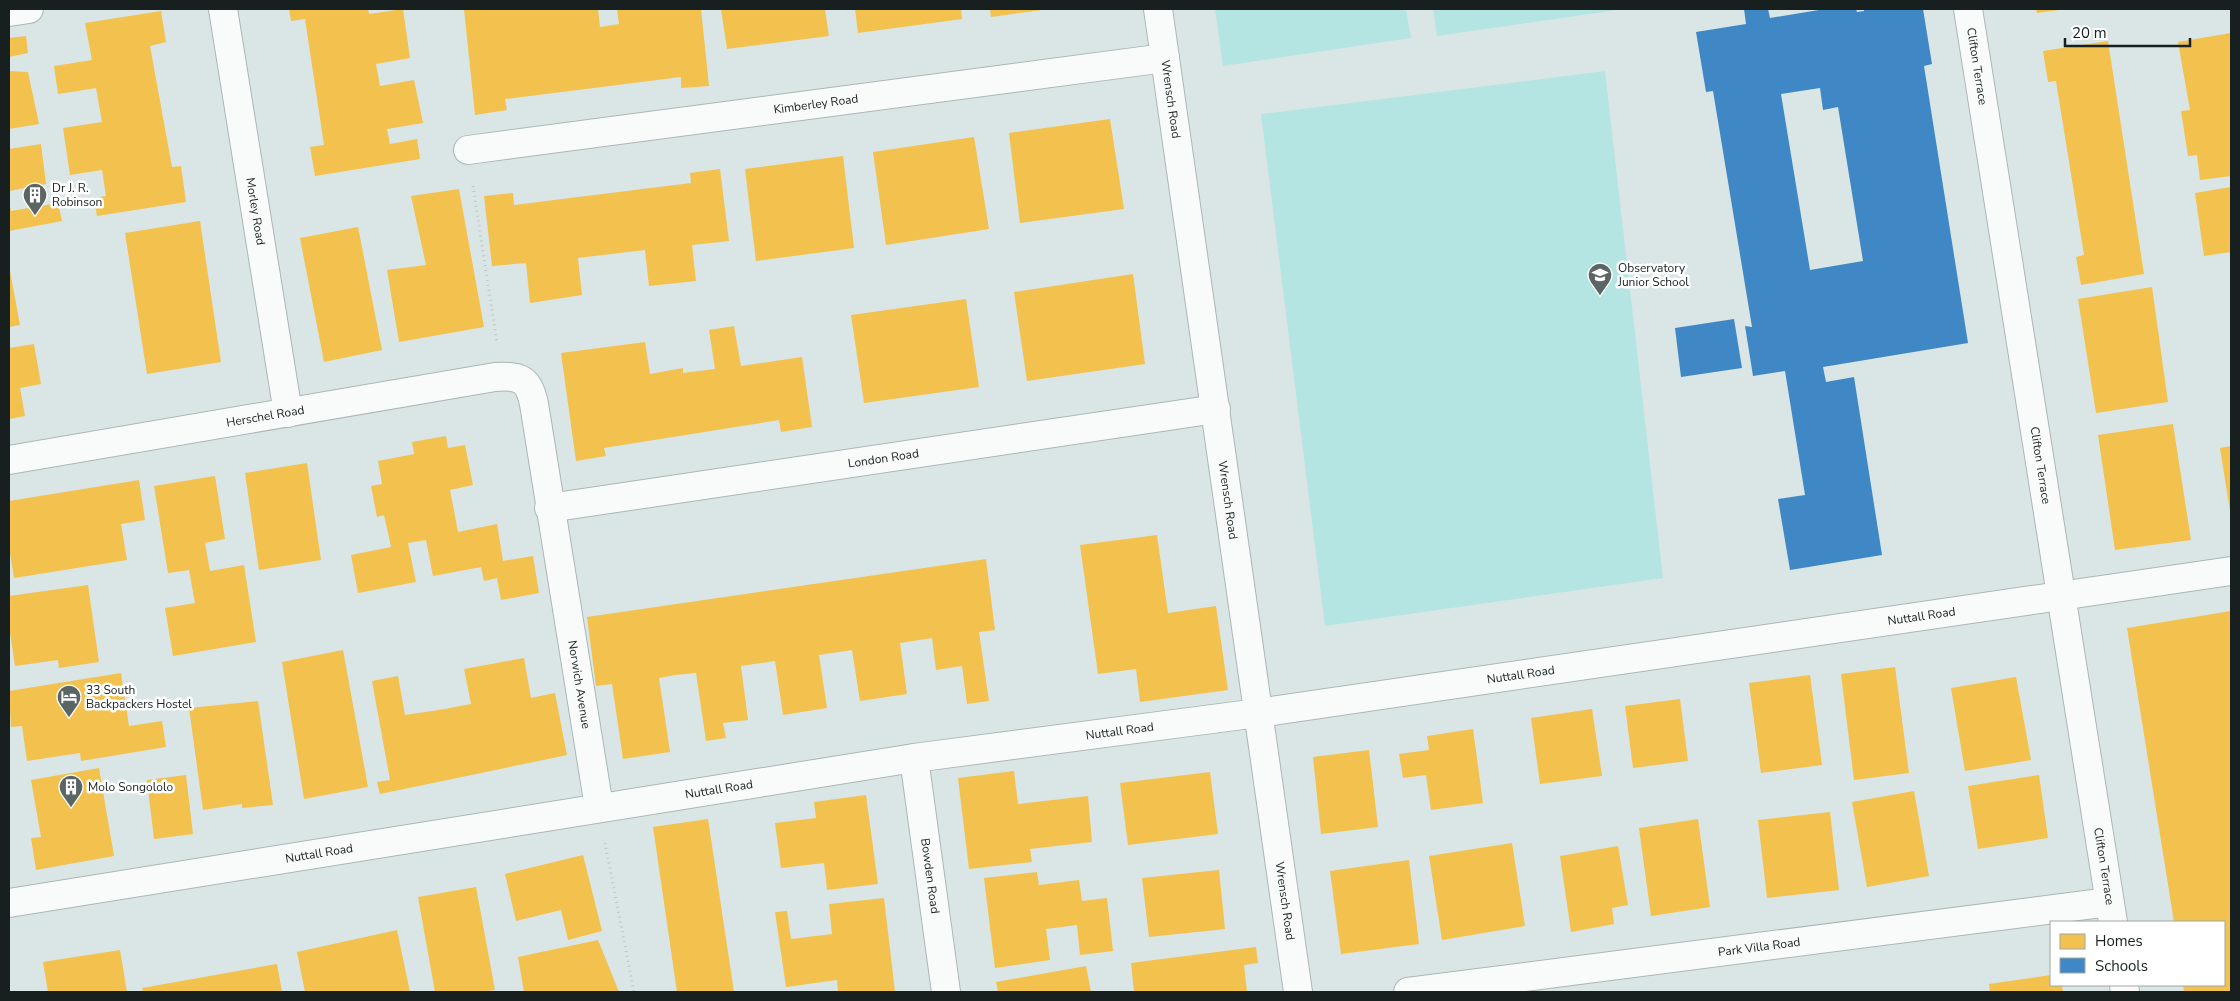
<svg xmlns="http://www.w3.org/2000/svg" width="2240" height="1001" viewBox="0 0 2240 1001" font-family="'Nunito Sans',sans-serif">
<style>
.green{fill:#b5e5e2}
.homes{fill:#f2c14e}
.schools{fill:#3f88c5;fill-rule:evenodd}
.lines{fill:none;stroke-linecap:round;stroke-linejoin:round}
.street-casing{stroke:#acb6b5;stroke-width:30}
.path{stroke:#c0c4c4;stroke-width:3;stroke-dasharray:1 4;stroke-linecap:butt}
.street{stroke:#f9fbfb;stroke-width:28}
.labels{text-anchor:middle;stroke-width:5;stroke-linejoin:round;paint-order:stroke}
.street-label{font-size:12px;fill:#17201f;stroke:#fff}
.poi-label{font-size:12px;fill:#17201f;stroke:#fff;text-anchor:start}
</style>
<rect width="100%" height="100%" fill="#dae6e5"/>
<g class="green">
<polygon points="1215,9 1406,9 1411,38 1223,66"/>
<polygon points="1433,9 1624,9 1437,36"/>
<polygon points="1605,71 1663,578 1325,626 1261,114"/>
</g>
<g class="homes">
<polygon points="289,9 368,9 369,14 403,9 410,58 376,64 380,86 414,80 423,123 387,129 390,144 417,139 420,159 315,176 310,147 324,145 305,19 291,21"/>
<polygon points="464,9 598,9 600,27 619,24 617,9 701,9 709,86 681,88 681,77 505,99 507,110 475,115"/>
<polygon points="721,9 825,9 829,36 727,49"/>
<polygon points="855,9 961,9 962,19 858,33"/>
<polygon points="990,9 1042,9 1042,10 991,17"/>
<polygon points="2036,9 2059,9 2059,10 2037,13"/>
<polygon points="161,11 166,42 150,46 172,167 181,166 186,202 97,216 94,198 106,196 102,170 70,175 63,128 102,122 96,88 58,94 54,66 92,60 85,23"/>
<polygon points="2231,33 2231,176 2200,180 2197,155 2188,156 2181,111 2190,110 2178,42"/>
<polygon points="26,36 28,53 9,57 9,38"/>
<polygon points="2108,41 2144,274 2081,285 2076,257 2084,255 2056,81 2048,82 2043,51"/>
<polygon points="9,71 28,72 39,124 9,129"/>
<polygon points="1110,119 1124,209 1020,223 1009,133"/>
<polygon points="974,137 989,229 886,245 873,152"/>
<polygon points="41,144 46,184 9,191 9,149"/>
<polygon points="843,156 854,248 756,261 745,169"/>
<polygon points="720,169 729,241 692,245 696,281 649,286 645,250 578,258 582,295 530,303 526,263 492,266 484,196 513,193 514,205 691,183 690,173"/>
<polygon points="2231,187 2231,252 2204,256 2195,193"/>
<polygon points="459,189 484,327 399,342 387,270 426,265 411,196"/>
<polygon points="9,202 11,211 58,203 62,221 9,231"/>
<polygon points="200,221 221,362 147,374 125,233"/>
<polygon points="358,227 382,350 324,362 300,238"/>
<polygon points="10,271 20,325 9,327 9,272"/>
<polygon points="1133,274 1145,364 1027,381 1014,292"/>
<polygon points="2152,287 2168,402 2096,413 2078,299"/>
<polygon points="966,299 979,387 864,403 851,315"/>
<polygon points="734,326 741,366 802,357 812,427 781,432 779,420 604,448 606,456 576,461 561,353 645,342 650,374 683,368 683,373 715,369 709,330"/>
<polygon points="34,344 41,384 20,388 25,416 9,419 9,348"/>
<polygon points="2173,424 2191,540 2115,550 2098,435"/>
<polygon points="446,436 448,448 465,445 473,485 450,490 458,532 497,524 503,561 533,556 539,593 501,600 497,578 484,581 481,567 433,576 426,540 408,543 416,582 358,593 351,555 391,547 384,515 377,517 371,486 382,484 378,461 414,454 412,442"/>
<polygon points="2231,446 2231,511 2230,511 2220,448"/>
<polygon points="307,463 321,560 259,570 245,473"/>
<polygon points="215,476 225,539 205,543 210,571 244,565 256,642 173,656 165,608 195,603 189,570 168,573 154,486"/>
<polygon points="139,480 145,520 121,524 127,560 14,578 9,547 9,501"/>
<polygon points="1157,535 1168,613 1216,606 1228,690 1140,702 1136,669 1098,674 1080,545"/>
<polygon points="986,559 995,630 979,632 989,701 967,704 962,666 936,670 932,638 900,643 907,694 860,701 852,650 819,655 827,708 783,715 775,661 741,666 748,720 723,723 726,738 706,741 696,673 675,675 659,678 670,752 623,759 612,684 596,686 587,617"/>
<polygon points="88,585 99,662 59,668 58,660 15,666 9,626 9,596"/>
<polygon points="2231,611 2231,992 2184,992 2183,985 2224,985 2224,922 2174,922 2127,628"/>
<polygon points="343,650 368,787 304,799 282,662"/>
<polygon points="524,658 531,698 555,693 567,755 380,794 377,782 390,780 372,681 398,676 405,715 445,709 471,704 464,669"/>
<polygon points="1895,667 1909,773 1854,780 1841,674"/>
<polygon points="121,673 129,726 162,721 166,747 81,761 80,753 27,761 22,726 11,727 9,691"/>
<polygon points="1810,675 1822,765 1761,773 1749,683"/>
<polygon points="2016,677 2031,760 1965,771 1951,688"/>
<polygon points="1680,699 1688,761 1633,768 1625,706"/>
<polygon points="258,701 273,805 242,808 242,804 203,810 189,708"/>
<polygon points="1592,709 1602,776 1540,784 1531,718"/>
<polygon points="1473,729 1483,803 1431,810 1426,775 1403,778 1399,754 1429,750 1427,736"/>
<polygon points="1369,750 1378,827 1321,834 1313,757"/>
<polygon points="99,768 114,856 36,870 31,838 41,837 31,780"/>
<polygon points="1014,771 1018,804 1088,796 1092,842 1030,849 1032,862 969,869 958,778"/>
<polygon points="1210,772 1218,834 1128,845 1120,783"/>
<polygon points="186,775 193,834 154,839 147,780"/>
<polygon points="2039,775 2048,838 1978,849 1968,786"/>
<polygon points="1914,791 1929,876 1867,887 1852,802"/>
<polygon points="866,795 878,884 827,890 824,863 781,868 775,823 816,818 814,802"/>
<polygon points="1830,812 1839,890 1767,898 1758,820"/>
<polygon points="708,819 734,992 677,992 653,827"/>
<polygon points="1698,819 1710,907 1651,916 1639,828"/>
<polygon points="1512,843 1525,926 1442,940 1429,856"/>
<polygon points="1618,846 1628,905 1612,908 1614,924 1571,932 1560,856"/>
<polygon points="583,855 602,931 568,940 561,910 516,921 505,874"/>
<polygon points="1409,860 1419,944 1341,954 1330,871"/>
<polygon points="1219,870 1225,929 1149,937 1142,878"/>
<polygon points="1037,872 1039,885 1079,880 1082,901 1107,898 1113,951 1080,955 1077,925 1046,929 1050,960 995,968 984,878"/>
<polygon points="476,887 495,990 481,992 435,992 418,897"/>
<polygon points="884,898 895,992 838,992 837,980 786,987 775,912 787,911 791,939 832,934 829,904"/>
<polygon points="397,930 410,992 305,992 297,952"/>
<polygon points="598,940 619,992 524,992 518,957"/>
<polygon points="1256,947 1258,963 1244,965 1247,992 1134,992 1131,963"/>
<polygon points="120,950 127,992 48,992 43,962"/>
<polygon points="277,964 282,992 143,992 142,988"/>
<polygon points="1086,966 1091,992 998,992 996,982"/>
<polygon points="2051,975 2051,985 2062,985 2063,992 1990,992 1989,984"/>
</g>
<g class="schools">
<path d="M 1744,9 L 1768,9 L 1770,18 L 1825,9 L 1856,9 L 1857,12 L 1864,11 L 1864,9 L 1923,9 L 1932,64 L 1924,66 L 1968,343 L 1823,367 L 1826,382 L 1854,377 L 1882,555 L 1790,570 L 1778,499 L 1805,495 L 1785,371 L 1753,376 L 1745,326 L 1752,327 L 1713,91 L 1706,92 L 1696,32 L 1746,24 ZM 1820,88 L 1823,110 L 1838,107 L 1863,261 L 1810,270 L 1781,94 Z"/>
<polygon points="1734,319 1742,368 1681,377 1675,328"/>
</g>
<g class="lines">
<defs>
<g id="street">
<path id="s1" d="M 223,9 L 288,413"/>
<path id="s2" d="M 1158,9 L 1298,992"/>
<path id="s3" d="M 1968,9 L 2113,922"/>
<polyline points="9,12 29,9"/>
<path id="s4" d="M 468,150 L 1165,58"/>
<path id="s5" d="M 9,460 L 495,377 C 520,375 529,379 534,404 L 599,807"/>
<path id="s6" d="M 549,508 L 1216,409"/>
<path id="s7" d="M 914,758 L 946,992"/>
<path id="s8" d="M 9,903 L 914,758 L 1258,713 L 2231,571"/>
<polyline points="2124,985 2125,992"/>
<path id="s9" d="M 1408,992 L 2109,902"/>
</g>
</defs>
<use href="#street" class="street-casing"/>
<g class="path">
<polyline points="473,186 497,343"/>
<polyline points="605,843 634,992"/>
</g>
<use href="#street" class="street"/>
</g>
<defs>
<symbol id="building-pin" viewBox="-11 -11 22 30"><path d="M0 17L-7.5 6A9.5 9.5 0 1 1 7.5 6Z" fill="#5b6564" stroke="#fff"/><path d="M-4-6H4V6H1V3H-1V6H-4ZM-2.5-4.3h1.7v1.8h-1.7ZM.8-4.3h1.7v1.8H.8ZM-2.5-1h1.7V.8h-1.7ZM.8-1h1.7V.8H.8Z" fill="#fff"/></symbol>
<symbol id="school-pin" viewBox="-11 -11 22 30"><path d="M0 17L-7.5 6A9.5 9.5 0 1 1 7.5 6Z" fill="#5b6564" stroke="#fff"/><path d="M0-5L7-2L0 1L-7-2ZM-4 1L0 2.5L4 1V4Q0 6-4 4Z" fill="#fff"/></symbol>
<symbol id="hotel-pin" viewBox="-11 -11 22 30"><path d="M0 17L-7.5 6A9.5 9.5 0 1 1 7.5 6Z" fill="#5b6564" stroke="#fff"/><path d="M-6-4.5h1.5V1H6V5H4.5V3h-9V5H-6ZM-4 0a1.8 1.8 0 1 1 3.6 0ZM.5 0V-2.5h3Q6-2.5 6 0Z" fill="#fff"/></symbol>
</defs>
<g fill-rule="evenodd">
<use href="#building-pin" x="21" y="181" width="28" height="38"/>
<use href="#school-pin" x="1586" y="261" width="28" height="38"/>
<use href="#hotel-pin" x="55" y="683" width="28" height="38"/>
<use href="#building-pin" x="57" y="773" width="28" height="38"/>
</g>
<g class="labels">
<g class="street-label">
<text dy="4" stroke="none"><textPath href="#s3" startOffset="58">Clifton Terrace</textPath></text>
<text dy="4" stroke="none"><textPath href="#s2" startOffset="91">Wrensch Road</textPath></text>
<text dy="4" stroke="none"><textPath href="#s4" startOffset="351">Kimberley Road</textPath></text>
<text dy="4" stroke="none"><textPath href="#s1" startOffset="205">Morley Road</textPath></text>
<text dy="4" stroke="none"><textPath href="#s5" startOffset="260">Herschel Road</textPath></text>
<text dy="4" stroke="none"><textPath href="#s6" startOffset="338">London Road</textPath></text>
<text dy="4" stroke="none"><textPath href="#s3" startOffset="462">Clifton Terrace</textPath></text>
<text dy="4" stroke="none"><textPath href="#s2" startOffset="496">Wrensch Road</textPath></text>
<text dy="4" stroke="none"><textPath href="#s8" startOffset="1934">Nuttall Road</textPath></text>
<text dy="4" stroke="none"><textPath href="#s8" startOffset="1529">Nuttall Road</textPath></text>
<text dy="4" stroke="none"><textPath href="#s5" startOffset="832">Norwich Avenue</textPath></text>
<text dy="4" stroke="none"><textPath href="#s8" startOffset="1124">Nuttall Road</textPath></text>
<text dy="4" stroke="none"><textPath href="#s8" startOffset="719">Nuttall Road</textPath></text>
<text dy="4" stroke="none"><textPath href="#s8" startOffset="314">Nuttall Road</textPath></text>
<text dy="4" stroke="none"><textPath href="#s3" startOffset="868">Clifton Terrace</textPath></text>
<text dy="4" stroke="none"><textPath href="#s7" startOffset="119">Bowden Road</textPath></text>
<text dy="4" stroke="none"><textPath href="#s2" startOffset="901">Wrensch Road</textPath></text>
<text dy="4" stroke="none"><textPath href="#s9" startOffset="354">Park Villa Road</textPath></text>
</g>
<g class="poi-label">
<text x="52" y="192">Dr J. R.<tspan x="52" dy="14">Robinson</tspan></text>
<text x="1618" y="272">Observatory<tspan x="1618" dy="14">Junior School</tspan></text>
<text x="86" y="694">33 South<tspan x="86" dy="14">Backpackers Hostel</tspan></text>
<text x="88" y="791">Molo Songololo</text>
</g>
</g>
<rect width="2240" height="1001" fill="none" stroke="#17201f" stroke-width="20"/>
<rect x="2050" y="921" width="175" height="65" fill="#ffffff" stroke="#a2a6a5"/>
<rect x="2060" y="934" width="25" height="15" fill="#f2c14e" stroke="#a2a6a5"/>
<text x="2095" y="946" font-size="15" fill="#17201f">Homes</text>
<rect x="2060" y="958" width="25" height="15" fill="#3f88c5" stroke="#a2a6a5"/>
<text x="2095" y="971" font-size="15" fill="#17201f">Schools</text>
<path d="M2065 38v8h125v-8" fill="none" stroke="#17201f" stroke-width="2.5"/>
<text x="2072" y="38" font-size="15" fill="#17201f" stroke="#ffffff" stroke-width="4" paint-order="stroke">20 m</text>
</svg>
